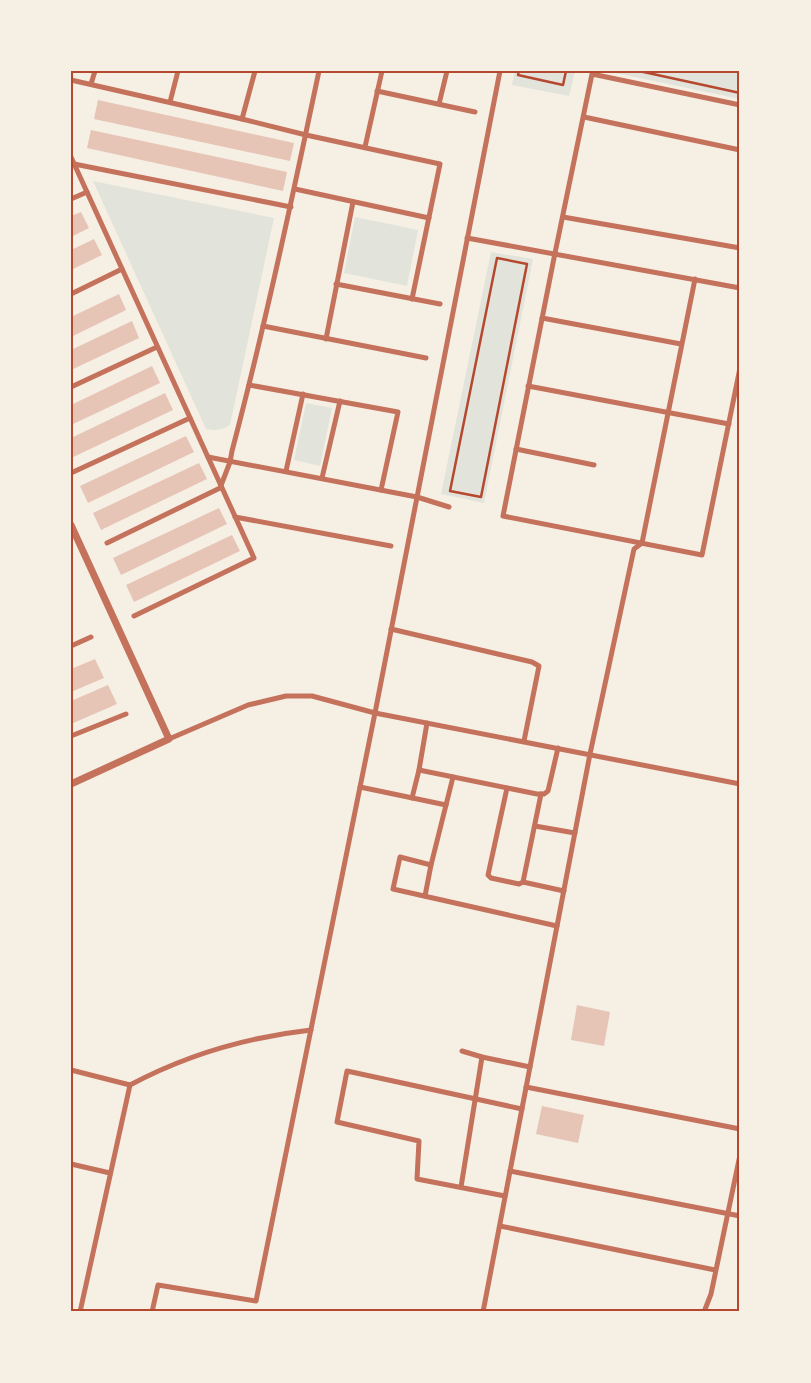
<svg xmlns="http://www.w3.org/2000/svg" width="811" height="1383" viewBox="0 0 811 1383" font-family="Commissioner,sans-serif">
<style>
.green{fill:#e2e4dc}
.building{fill:#e6c5b7}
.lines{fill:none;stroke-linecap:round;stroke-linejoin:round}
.path{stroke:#b5482f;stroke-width:2.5}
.minor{stroke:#c5725c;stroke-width:5}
.tertiary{stroke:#c5725c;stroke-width:7}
.neatline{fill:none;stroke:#b5482f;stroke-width:2}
</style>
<rect width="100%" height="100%" fill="#f6efe4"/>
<g class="green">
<polygon points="515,71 575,71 569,96 512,85"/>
<polygon points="606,71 740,71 740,99"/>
<path d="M 93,181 L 274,218 L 230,425 C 222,430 216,431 206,429 Z"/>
<polygon points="355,217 418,230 407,286 344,273"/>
<polygon points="491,252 533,259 484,503 441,494"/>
<polygon points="306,403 332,408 320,466 294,460"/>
</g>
<g class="building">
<polygon points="98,100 294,143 290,161 94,119"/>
<polygon points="91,130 287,172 283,191 87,148"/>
<polygon points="81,212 89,228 71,237 71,216"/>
<polygon points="94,239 102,255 71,270 71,250"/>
<polygon points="119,294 126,310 71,337 71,317"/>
<polygon points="132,321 139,338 71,370 71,350"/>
<polygon points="152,366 160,383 71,425 71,405"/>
<polygon points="165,393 173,410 71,458 71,438"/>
<polygon points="186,436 194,452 88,503 80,486"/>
<polygon points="199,463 207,479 101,530 93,513"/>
<polygon points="219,508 227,524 121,575 113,558"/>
<polygon points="232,535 240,551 134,602 126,585"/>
<polygon points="95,659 104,678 71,692 71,669"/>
<polygon points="108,685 117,704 71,724 71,701"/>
<polygon points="577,1005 610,1012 604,1046 571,1040"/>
<polygon points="542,1106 584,1115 578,1143 536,1134"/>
</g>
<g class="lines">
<g class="path">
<polyline points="519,71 518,75 563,85 566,71"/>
<polyline points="639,71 740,93"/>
<polygon points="497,258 527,264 481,497 450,491"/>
</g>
<g class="minor">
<polyline points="71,80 242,119 306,135 440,164 412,299"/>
<polyline points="91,84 95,71"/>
<polyline points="377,91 475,112"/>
<polyline points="170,102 178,71"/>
<polyline points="439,104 447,71"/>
<polyline points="740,105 592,74 555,253 503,516 702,555 740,368"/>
<polyline points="584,117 740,150"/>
<polyline points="242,119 255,71"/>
<polyline points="365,147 382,71"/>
<polyline points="71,157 254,558 134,616"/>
<polyline points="74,164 291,207"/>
<polyline points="295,189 429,218"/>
<polyline points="71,199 87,192"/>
<polyline points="563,217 740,248"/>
<polyline points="467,238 740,288"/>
<polyline points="336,284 440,304"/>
<polyline points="71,294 122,269"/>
<polyline points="542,318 681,344"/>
<polyline points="263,326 426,358"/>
<polyline points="326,339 353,202"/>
<polyline points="249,385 398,412 381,490"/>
<polyline points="528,386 729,424"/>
<polyline points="71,387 157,347"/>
<polyline points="516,449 594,465"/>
<polyline points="208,457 417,497 449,507"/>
<polyline points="286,471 303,394"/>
<polyline points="71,473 190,418"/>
<polyline points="322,478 340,401"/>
<polyline points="235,517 391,546"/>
<path d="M 107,543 L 220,488 L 230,462 L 232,451 C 265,326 292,199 319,71"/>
<polyline points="391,629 532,662 539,666 524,741"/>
<polyline points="71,646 91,637"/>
<polyline points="71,736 126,714"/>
<polyline points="169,739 248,705 286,696 312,696 375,713 740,784"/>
<polyline points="419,770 537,794 544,794 548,791 558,748"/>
<polyline points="360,787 446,805"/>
<polyline points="507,788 488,875 491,878 519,884 523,882 541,794"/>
<polyline points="412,798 419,770 427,723"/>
<polyline points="535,826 575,833"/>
<polyline points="431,865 400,857 393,889 557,926"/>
<polyline points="523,882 564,891"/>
<polyline points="425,896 431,865 453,777"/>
<polyline points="462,1051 482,1057 530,1067"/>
<polyline points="71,1070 130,1085"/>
<polyline points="526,1087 740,1129"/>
<polyline points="71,1164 110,1173"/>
<polyline points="510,1171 740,1216"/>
<polyline points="461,1187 482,1057"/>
<polyline points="505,1196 417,1179 419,1141 337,1122 347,1071 522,1109"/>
<polyline points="500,1226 715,1270"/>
<path d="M 80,1312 L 130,1085 C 186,1055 248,1037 311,1030"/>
<polyline points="152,1312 158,1285 256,1301 375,713 500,71"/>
<polyline points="483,1312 590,754 634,549 642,543 695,279"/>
<polyline points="704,1312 711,1294 740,1155"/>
</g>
<polyline class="tertiary" points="71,525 169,739 71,784"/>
</g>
<rect width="811" height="1383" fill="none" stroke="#f6efe4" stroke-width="145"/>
<rect x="72" y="72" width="666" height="1238" class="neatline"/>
</svg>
